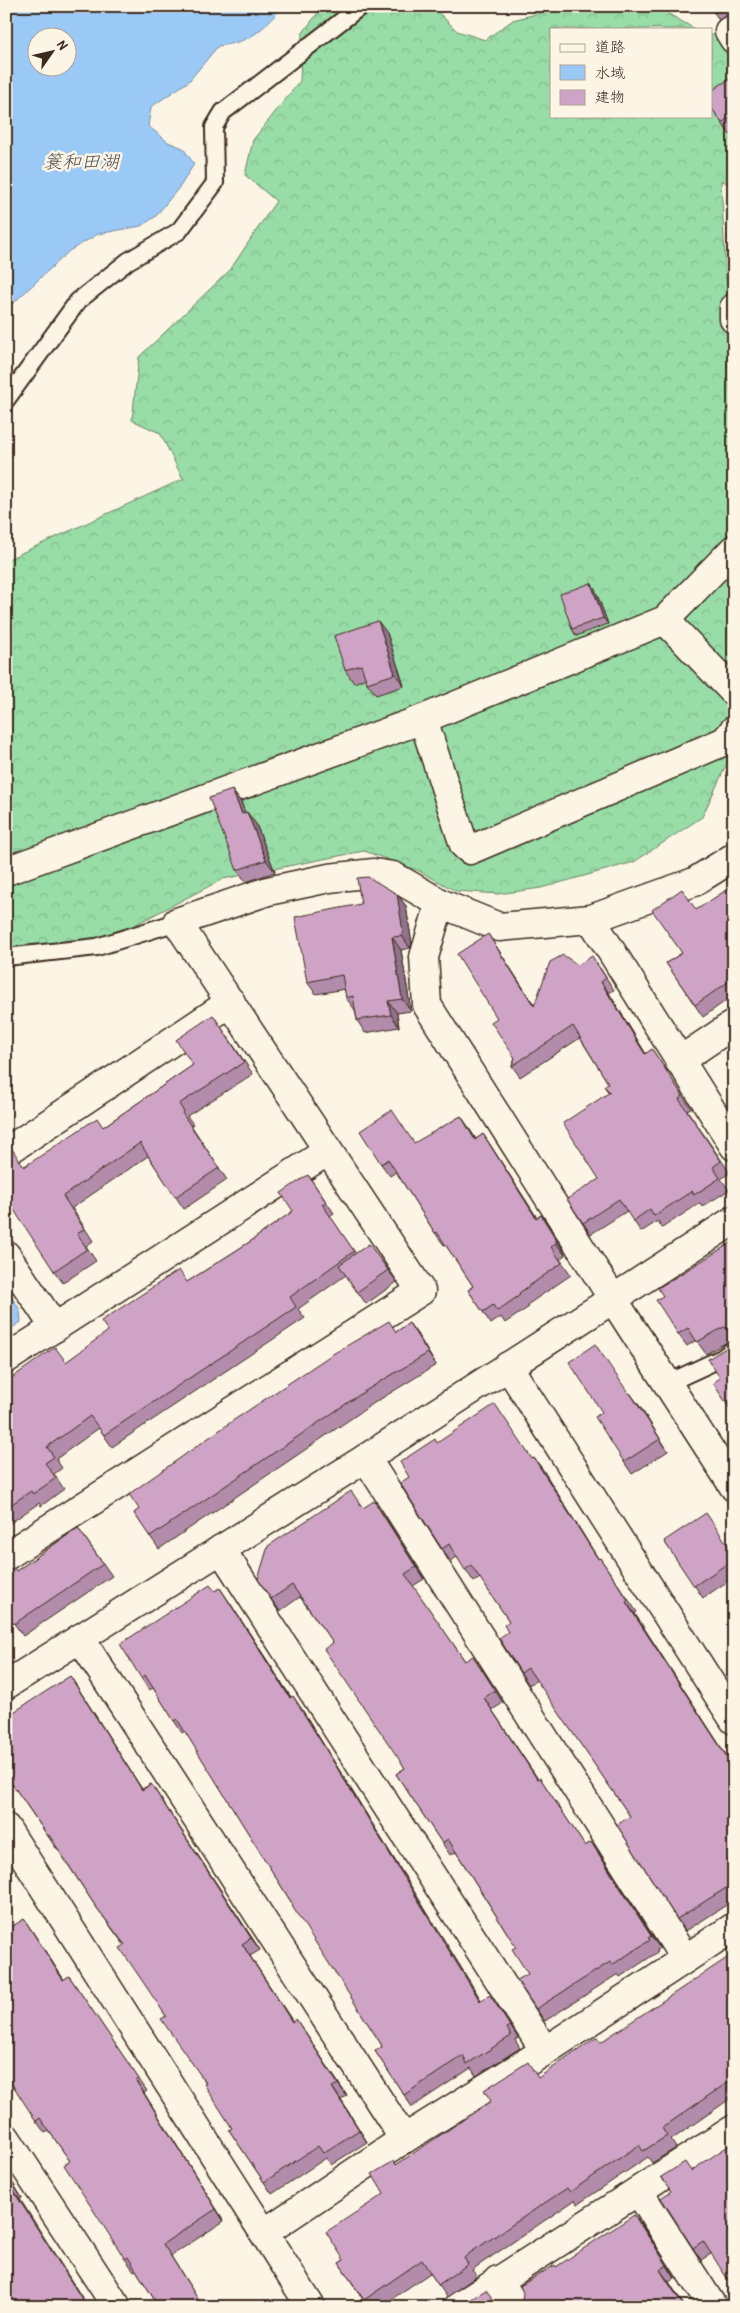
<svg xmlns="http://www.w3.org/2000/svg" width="740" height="2313" viewBox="0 0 740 2313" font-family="'Patrick Hand','Klee One',sans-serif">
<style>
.forest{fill:url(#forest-crowns);stroke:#6a8362}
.water{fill:#9bc9f6;stroke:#7589a0;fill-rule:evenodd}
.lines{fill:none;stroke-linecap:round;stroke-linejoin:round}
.service-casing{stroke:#3b2a1e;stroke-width:20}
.minor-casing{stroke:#3b2a1e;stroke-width:31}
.tertiary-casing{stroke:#3b2a1e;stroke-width:31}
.service{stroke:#fcf5e5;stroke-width:16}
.minor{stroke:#fcf5e5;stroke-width:28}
.tertiary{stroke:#fcf5e5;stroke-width:28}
.wall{fill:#b28caa;stroke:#3b2a1e}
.shaded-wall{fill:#91728b;stroke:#3b2a1e}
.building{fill:#cfa3c6;stroke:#3b2a1e}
.labels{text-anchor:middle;stroke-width:5;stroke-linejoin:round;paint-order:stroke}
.water-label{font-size:19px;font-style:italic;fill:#535254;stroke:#fcf5e5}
</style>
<defs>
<pattern id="forest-crowns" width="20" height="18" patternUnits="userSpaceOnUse" patternTransform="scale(1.25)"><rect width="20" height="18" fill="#98dca7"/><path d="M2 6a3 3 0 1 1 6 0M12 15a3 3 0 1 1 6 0" fill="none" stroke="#84bd8f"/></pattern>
</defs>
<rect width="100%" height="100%" fill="#fcf5e5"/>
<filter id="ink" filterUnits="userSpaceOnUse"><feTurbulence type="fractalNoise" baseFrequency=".02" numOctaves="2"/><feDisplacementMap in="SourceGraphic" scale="10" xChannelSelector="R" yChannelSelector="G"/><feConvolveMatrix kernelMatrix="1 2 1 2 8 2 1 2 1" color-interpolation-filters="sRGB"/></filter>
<g filter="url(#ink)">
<polygon class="forest" points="323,6 432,6 457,31 485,40 513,20 551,10 593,6 649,6 667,13 695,29 551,29 551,116 711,116 711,35 734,22 734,187 721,180 726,279 734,295 732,753 702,817 634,862 541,888 498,894 456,891 417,870 364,851 223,879 98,944 6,951 6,560 183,479 160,433 132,420 139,357 230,270 276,201 245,175 253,140 300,81 302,34"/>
<g class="water">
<path d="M 6,6 L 283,6 C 260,32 253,41 218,46 L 189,81 L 151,107 L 148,126 L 168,142 L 183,148 L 194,164 L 181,185 L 155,217 L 141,226 L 98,234 L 69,251 L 6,310 ZM 38,38 L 68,38 L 68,68 L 38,68 Z"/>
<polygon points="6,1288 20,1310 21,1322 6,1332"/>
</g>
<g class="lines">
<defs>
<g id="service">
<polyline points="6,400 78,301 128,261 179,231 215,183 214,127 223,112 361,6"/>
<polyline points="6,957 97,947 177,922"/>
<polyline points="668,1383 722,1358 734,1349"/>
</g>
<g id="minor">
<polyline points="729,31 734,39"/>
<polyline points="734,308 734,319"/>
<polyline points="665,620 734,692"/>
<polyline points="423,719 464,845 470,850 725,741 734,730"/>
<polyline points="6,871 423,719 665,620 734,549"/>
<polyline points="440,903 424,957 427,1005 613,1299 734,1220"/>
<polyline points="591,919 734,1146"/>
<polyline points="679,1061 734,1024"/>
<polyline points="6,1152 231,1002"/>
<polyline points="6,1255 55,1328"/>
<polyline points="6,1359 328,1151"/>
<polyline points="508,1366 734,1720"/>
<polyline points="366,1458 685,1959"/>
<polyline points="221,1549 545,2051"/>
<polyline points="6,1556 421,1291 177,922 268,891 329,878 374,873 393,876 440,903 499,927 591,919 694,882 734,857"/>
<polyline points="80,1638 404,2139"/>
<polyline points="6,1828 311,2307"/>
<polyline points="6,2138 117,2307"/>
<polyline points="639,2192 713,2307"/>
<polyline points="264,2233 404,2139 545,2051 734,1927"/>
<polyline points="498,2280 516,2307"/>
<polyline points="458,2307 734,2129"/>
</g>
<polyline id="tertiary" points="6,1685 366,1458 613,1299 734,1487"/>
</defs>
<use href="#service" class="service-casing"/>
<use href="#minor" class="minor-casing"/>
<use href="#tertiary" class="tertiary-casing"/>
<use href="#service" class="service"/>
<use href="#minor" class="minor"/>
<use href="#tertiary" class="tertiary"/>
</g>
<g class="wall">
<polygon points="710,6 734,6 734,10 719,20"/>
<polygon points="734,76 734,133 730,135 711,107"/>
<polygon points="591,583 595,589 608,624 576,636 572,629"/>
<polygon points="387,633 404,686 376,695 367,683 366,678 354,683 345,670"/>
<polygon points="232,790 241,802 245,813 256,824 275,872 246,882 237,870"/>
<polygon points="734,885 734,995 703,1017 666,963 682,953 697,910"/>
<polygon points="397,894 406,906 412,944 410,948 401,950 411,1011 397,1013 399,1027 365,1033 357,1020 355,1010 346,998 345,989 316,994 307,982 361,904"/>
<polygon points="496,946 534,1005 578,965 600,968 614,990 609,993 646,1054 652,1049 691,1108 687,1110 730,1173 721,1179 729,1190 702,1207 700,1203 662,1228 658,1221 641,1232 627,1211 591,1234 583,1223 599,1179 609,1093 604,1086 608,1083 580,1038 520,1077 512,1066 515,1058 497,1018"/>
<polygon points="213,1015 253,1074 187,1116 193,1124 191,1125 227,1180 184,1209 148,1156 72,1208 93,1241 86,1246 96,1261 63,1283 54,1271 24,1166 103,1127 193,1065"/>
<polygon points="461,1116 476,1139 483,1134 537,1218 541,1215 549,1227 564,1251 565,1255 560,1259 571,1275 527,1305 529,1307 505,1323 501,1317 491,1324 468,1290 473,1286 445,1244 444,1245 435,1233 396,1172 390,1176 381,1164"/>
<polygon points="308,1175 334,1213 330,1216 356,1254 369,1244 397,1282 366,1304 346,1275 298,1309 305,1318 112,1447 99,1428 56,1459 62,1468 54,1474 64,1489 41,1506 39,1503 6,1526 6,1382 66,1362 187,1282 251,1241 293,1211"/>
<polygon points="734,1241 734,1340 732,1339 706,1354 696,1340 687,1346 678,1334 663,1296"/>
<polygon points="409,1323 436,1365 374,1403 159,1549 134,1513"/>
<polygon points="630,1393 668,1451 632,1474 624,1462 602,1412"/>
<polygon points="437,1443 532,1459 534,1458 543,1470 598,1559 600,1558 637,1612 635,1614 734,1767 734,1900 686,1931 677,1919 630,1816 537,1680 529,1685 521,1673 508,1632 509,1621 480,1578 474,1582 457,1557 450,1561 442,1549 409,1477"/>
<polygon points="363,1508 382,1513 424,1579 413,1586 465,1661 481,1668 503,1703 492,1710 538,1779 540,1778 585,1846 591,1842 660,1948 657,1950 658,1952 620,1977 618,1974 545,2021 536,2009 528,1974 516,1947 456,1852 450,1855 396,1774 405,1768 333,1643 300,1597 280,1611 271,1599"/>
<polygon points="78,1528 112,1576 23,1636 6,1612 16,1571"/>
<polygon points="664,1541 734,1553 734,1577 703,1598"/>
<polygon points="215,1591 228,1600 291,1697 301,1708 481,2000 498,2007 518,2038 515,2040 520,2048 476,2076 471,2068 412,2107 375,2051 382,2047 381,2044 293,1905 185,1731 182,1733 153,1688 149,1690 141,1678"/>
<polygon points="78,1688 142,1789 151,1784 159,1796 260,1950 250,1956 292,2021 304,2031 347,2096 341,2100 367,2142 331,2165 326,2158 272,2194 229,2130 232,2128 124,1945 94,1904 57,1848 56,1848 6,1775"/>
<polygon points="32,1931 64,1980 69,1976 147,2091 144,2093 224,2221 171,2256 203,2307 159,2307 136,2270 134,2271 125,2259 70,2161 49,2131 45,2133 36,2121"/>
<polygon points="734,1962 734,2096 671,2140 676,2148 652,2163 648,2157 578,2204 575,2200 479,2265 472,2270 477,2276 447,2297 430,2273 380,2307 368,2307 339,2263 344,2260 384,2194 396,2165 539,2078 601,2042"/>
<polygon points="692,2171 711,2254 701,2260 693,2248 671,2191"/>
<polygon points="6,2172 22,2198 20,2199 6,2307"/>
<polygon points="643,2227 675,2278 669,2282 685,2307 517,2307 556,2267"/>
</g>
<g class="shaded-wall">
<polygon points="591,583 595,589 608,624 603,618"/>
<polygon points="378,621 387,633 404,686 395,674"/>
<polygon points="232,790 241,802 251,826 242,814"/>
<polygon points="247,812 256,824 275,872 266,860"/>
<polygon points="397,894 406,906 412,944 410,948 402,936"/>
<polygon points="488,934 496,946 542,1017 534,1006"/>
<polygon points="392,937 401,950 411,1011 402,999"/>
<polygon points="601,982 609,993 653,1066 645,1054"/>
<polygon points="388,1001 397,1013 399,1027 391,1015"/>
<polygon points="461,1116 469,1128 483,1152 475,1140"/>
<polygon points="483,1134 491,1146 545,1230 536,1218"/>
<polygon points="541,1215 564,1251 565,1255 556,1243"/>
<polygon points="409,1323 418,1335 436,1365 428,1353"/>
<polygon points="630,1393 639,1405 668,1451 660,1439"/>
<polygon points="534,1458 543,1470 606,1571 598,1559"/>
<polygon points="374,1501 382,1513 424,1579 416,1567"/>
<polygon points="220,1588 228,1600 299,1710 290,1698"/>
<polygon points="626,1602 635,1614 734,1768"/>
<polygon points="70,1676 78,1688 150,1802 142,1790"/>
<polygon points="293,1696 301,1708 489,2013 480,2001"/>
<polygon points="484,1698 492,1710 546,1792 537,1779"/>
<polygon points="151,1784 159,1796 260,1950 251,1938"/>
<polygon points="591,1842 600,1854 660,1948 651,1936"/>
<polygon points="24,1919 32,1931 72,1992 63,1980"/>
<polygon points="242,1944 250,1956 301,2034 292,2022"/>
<polygon points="296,2019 304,2031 347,2096 338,2084"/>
<polygon points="136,2081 144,2093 224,2221 216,2209"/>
<polygon points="332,2087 341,2100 367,2142 359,2130"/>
<polygon points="6,2172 22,2198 6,2174"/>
<polygon points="11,2187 20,2199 88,2307 87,2307"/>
<polygon points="634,2215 643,2227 675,2278 667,2265"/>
<polygon points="660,2270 669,2282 685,2307 684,2307"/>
</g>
<g class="building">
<polygon points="710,6 725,6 714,13"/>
<polygon points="734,76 734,126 728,118 722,123 711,107 711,91"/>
<polygon points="591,583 603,618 572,629 560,594"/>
<polygon points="378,621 395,674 367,683 361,665 345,670 334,636"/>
<polygon points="232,790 242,814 247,812 266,860 237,870 209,798"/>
<polygon points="368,877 397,894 403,932 402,936 392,937 402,999 388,1001 391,1015 357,1020 353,996 346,998 342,975 307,982 295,917 361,904 357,878"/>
<polygon points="734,885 734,978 695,1005 666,963 682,953 652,910 682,889 696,910"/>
<polygon points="488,934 534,1006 550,962 563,955 578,965 592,956 606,978 601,982 645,1054 652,1049 683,1096 679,1099 721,1161 713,1167 720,1178 694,1195 692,1191 654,1216 650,1209 633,1221 619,1199 583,1223 567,1199 599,1179 563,1123 610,1092 604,1086 608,1083 573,1026 512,1066 515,1058 491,1022 497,1018 457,954"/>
<polygon points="213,1015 244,1062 179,1104 184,1112 182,1113 219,1168 175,1197 140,1143 63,1196 84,1229 77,1233 87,1249 54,1271 6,1198 6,1152 12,1149 24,1167 97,1118 103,1127 193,1065 176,1040"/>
<polygon points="392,1110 414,1143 461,1116 475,1140 483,1134 536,1218 541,1215 556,1239 556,1243 551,1247 562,1263 519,1293 520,1295 497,1311 493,1305 483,1312 468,1290 473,1286 437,1232 435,1233 388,1159 381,1164 360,1131"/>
<polygon points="308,1175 326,1202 322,1204 354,1251 290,1297 296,1307 104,1435 90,1416 47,1447 54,1457 45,1463 56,1478 33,1494 31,1491 6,1508 6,1382 55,1347 66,1362 108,1331 101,1321 179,1270 187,1282 251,1241 293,1211 281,1193"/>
<polygon points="734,1241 734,1299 732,1301 734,1303 734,1331 724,1327 697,1342 688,1328 678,1334 656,1300 663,1296 658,1288"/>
<polygon points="369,1244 388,1270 357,1292 339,1265"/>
<polygon points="389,1321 396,1332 409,1323 428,1353 365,1391 150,1537 134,1513 139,1509 129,1494 234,1420 331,1355"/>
<polygon points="734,1340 734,1411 732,1412 713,1383 720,1378 708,1359 732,1344"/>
<polygon points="595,1344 629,1394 630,1393 660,1439 624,1462 595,1417 602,1412 569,1362"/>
<polygon points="495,1404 532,1459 534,1458 598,1559 600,1558 628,1600 626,1602 734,1768 734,1883 677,1919 617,1825 630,1816 528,1668 521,1673 499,1638 508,1632 504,1625 509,1621 471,1565 465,1570 449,1544 442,1549 400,1483 409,1477 400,1462 435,1439 437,1443"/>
<polygon points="351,1491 363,1508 374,1501 416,1567 405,1574 465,1661 473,1656 495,1690 484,1698 537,1779 540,1778 585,1846 591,1842 651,1936 648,1938 650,1940 612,1965 610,1962 536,2009 517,1980 528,1974 512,1949 516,1947 448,1839 442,1843 396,1774 405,1768 324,1649 333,1643 292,1585 271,1599 258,1579 268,1546"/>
<polygon points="706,1513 734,1554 734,1559 694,1586 664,1541"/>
<polygon points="78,1528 103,1564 14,1624 6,1612 6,1573 14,1568 16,1571"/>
<polygon points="210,1585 215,1591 220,1588 290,1698 293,1696 480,2001 490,1995 510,2026 507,2028 511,2036 467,2064 463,2056 404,2095 375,2051 382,2047 381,2044 292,1906 293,1905 177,1719 174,1721 145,1675 141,1678 120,1644"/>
<polygon points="70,1676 142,1790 151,1784 251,1938 242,1944 292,2022 296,2019 338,2084 332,2087 359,2130 323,2153 318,2146 264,2182 229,2130 232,2128 204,2084 206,2083 161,2019 166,2016 120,1948 125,1945 94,1904 49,1835 48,1836 6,1775 6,1717"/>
<polygon points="24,1919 63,1980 69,1976 139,2079 136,2081 216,2209 163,2244 203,2307 159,2307 128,2257 125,2259 64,2165 70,2161 40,2118 36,2121 6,2075 6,1930"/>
<polygon points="730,1956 734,1963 734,2078 662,2128 667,2136 643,2151 639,2145 570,2192 567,2188 470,2253 464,2258 468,2264 438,2285 422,2260 364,2300 339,2263 344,2260 326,2232 384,2194 372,2174 394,2161 396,2165 491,2101 484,2090 528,2062 538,2078 597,2037 601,2042"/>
<polygon points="734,2142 734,2289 703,2241 693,2248 661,2198 671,2191 661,2177 685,2162 691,2171"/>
<polygon points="6,2174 13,2186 11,2187 87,2307 6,2307"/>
<polygon points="634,2215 667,2265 660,2270 684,2307 517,2307 522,2301 523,2293 520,2286 555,2265 556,2267"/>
<polygon points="486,2290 499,2307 458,2307"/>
</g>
</g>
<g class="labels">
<g class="water-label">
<text x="81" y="168">簑和田湖</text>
</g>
</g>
<rect width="740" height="2313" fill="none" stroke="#fcf5e5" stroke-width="25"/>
<rect x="12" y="12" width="715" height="2288" fill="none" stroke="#3b2a1e" stroke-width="2" filter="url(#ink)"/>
<rect x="550" y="28" width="162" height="90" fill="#fcf5e5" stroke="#afa495"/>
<rect x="560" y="44" width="25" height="8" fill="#fcf5e5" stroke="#afa495"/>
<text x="595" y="52" font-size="15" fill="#3b2a1e">道路</text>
<rect x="560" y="65" width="25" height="15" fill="#9bc9f6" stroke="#afa495"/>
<text x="595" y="78" font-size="15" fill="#3b2a1e">水域</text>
<rect x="560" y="90" width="25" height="15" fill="#cfa3c6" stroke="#afa495"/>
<text x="595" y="102" font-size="15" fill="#3b2a1e">建物</text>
<g transform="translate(52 52) rotate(56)"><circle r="24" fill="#fcf5e5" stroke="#afa495"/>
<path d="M0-4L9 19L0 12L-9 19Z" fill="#3b2a1e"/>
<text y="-8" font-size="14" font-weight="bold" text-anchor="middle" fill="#3b2a1e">N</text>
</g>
</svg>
